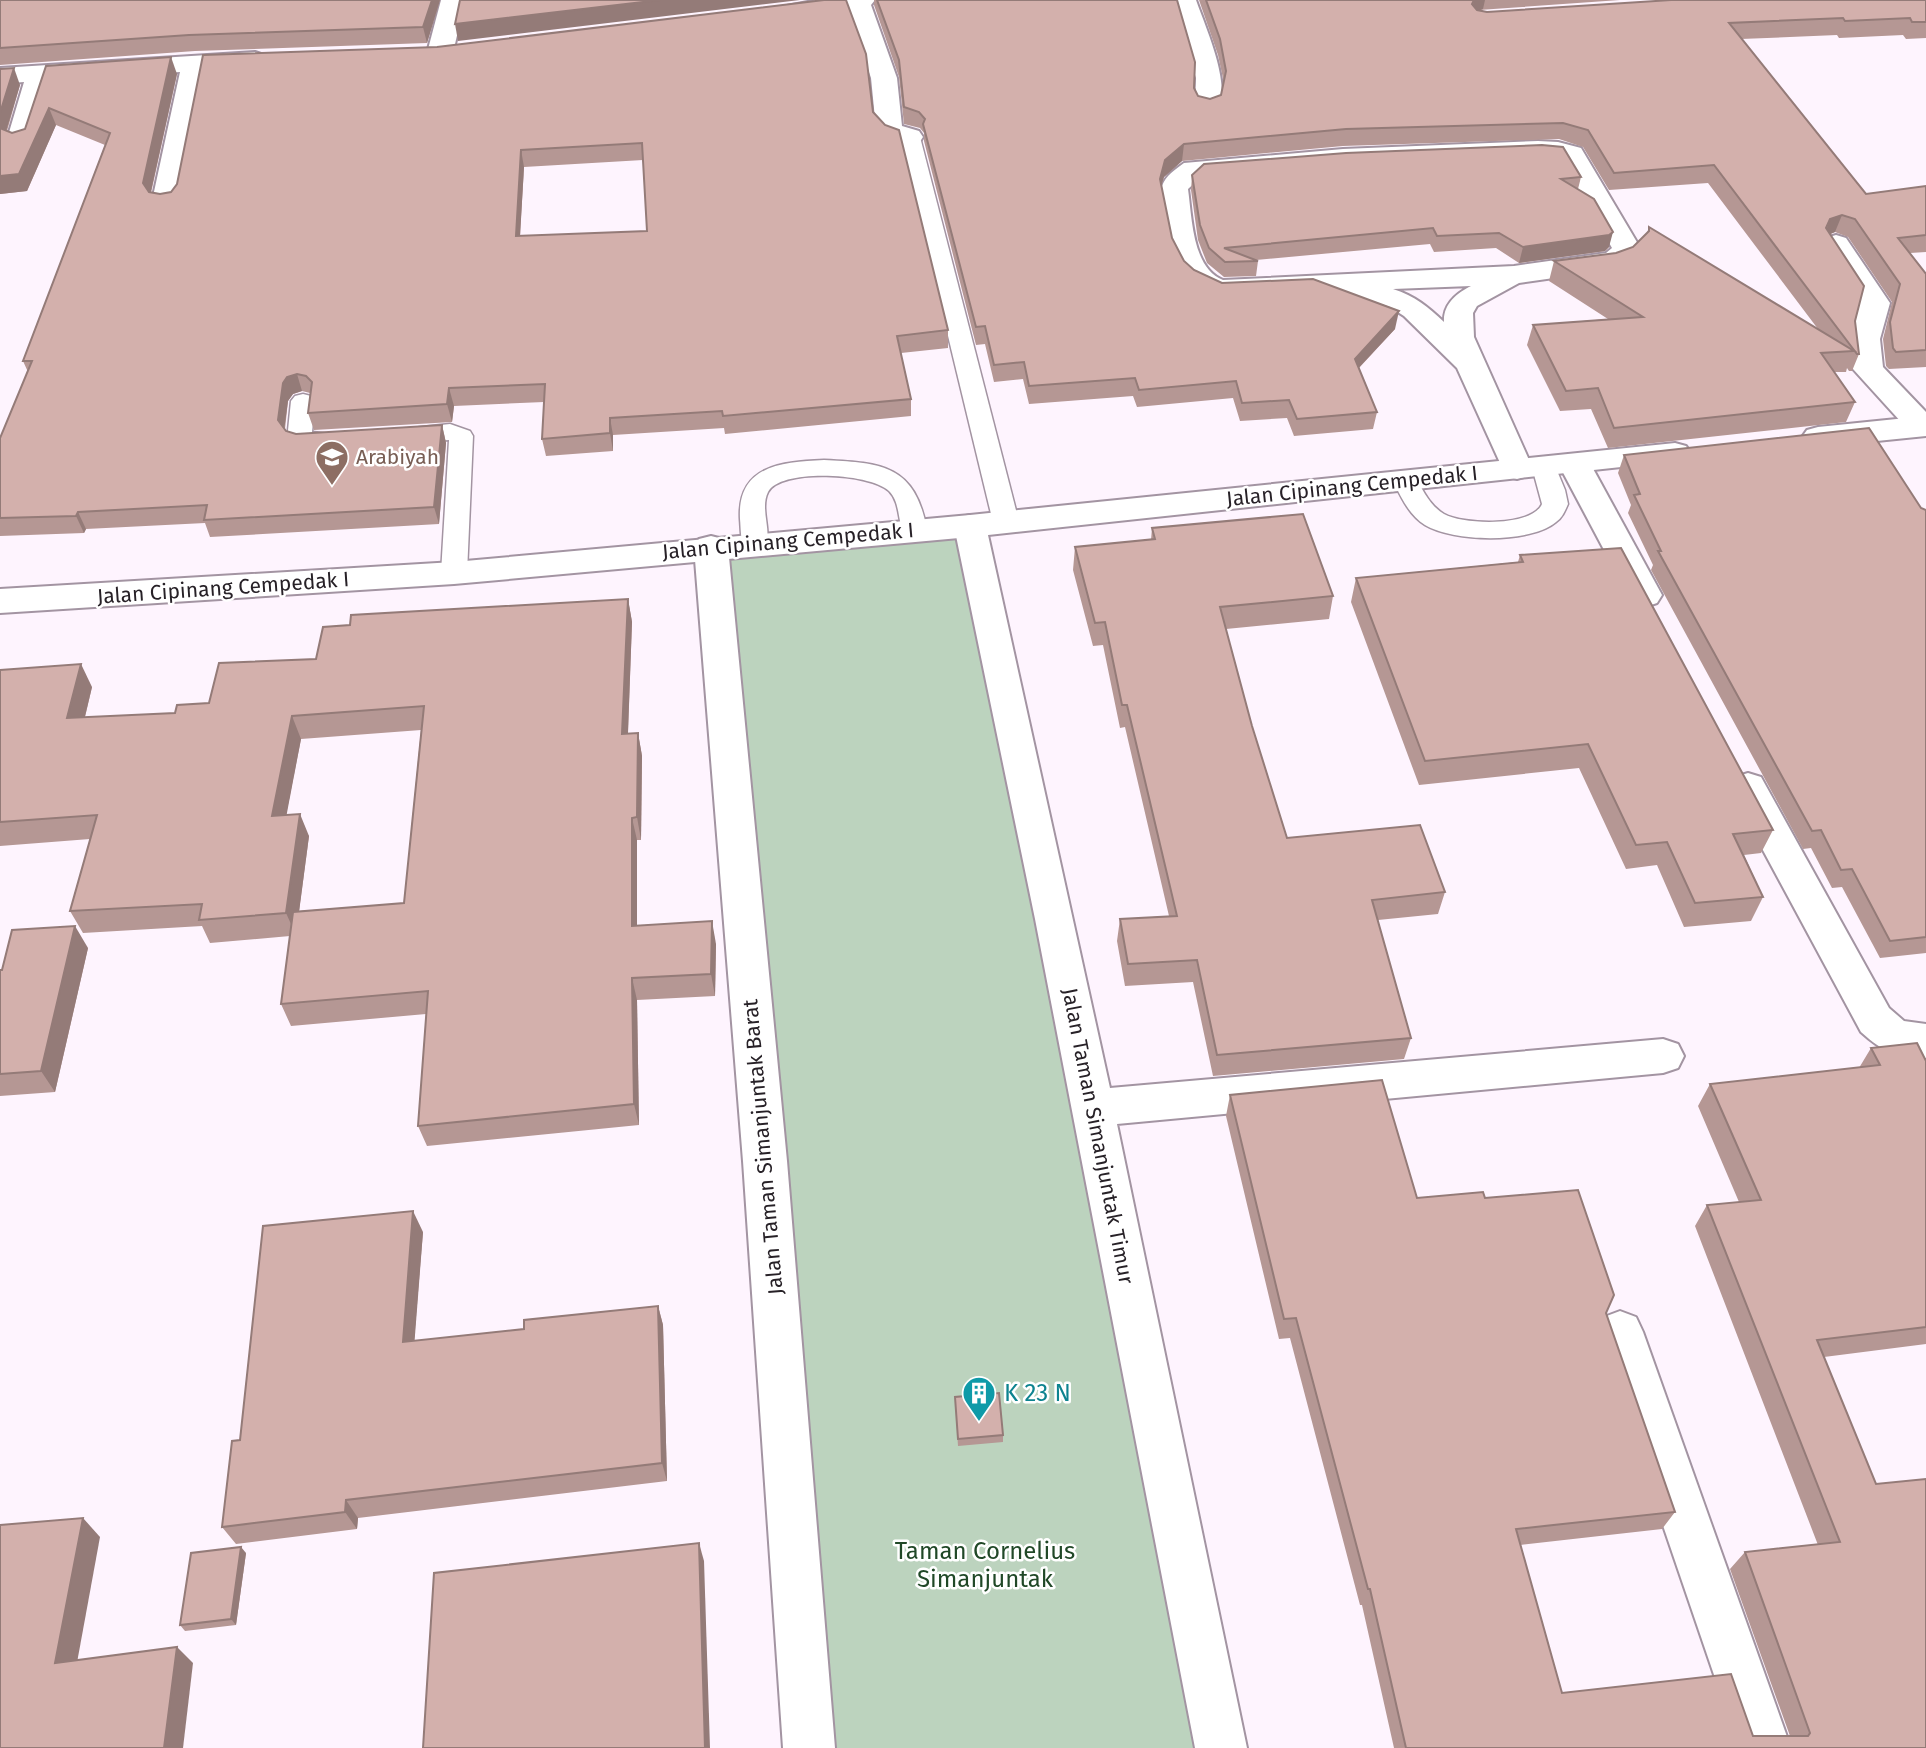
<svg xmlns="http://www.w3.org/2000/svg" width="1926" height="1748" viewBox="0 0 1926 1748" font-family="'Fira Sans',sans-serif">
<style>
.green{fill:#bcd3be}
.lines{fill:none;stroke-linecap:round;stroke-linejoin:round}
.service-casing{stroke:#a394a2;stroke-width:3}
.minor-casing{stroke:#a394a2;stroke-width:4}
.tertiary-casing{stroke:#a394a2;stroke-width:4}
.service{fill:#fff;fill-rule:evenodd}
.minor{fill:#fff;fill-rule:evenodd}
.tertiary{fill:#fff;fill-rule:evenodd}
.wall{fill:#b59794;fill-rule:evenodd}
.shaded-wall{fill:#947b78}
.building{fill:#d3b0ac;stroke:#947b78;stroke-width:2;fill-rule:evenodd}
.labels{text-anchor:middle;stroke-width:5;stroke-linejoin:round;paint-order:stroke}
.education-label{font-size:21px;fill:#785e54;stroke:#fff;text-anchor:start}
.street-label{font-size:21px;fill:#272127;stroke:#fff}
.near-culture-label{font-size:24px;fill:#0d838f;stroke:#fff;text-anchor:start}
.near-park-label{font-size:24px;fill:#204827;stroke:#fff}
</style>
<rect width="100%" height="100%" fill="#fef4fe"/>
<polygon class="green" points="964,532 1203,1748 820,1748 724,552"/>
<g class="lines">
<defs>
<g id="service">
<polygon points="910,131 917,133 920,137 1019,522 1015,528 1006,530 997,528 993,522 900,137 903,133"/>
<polygon points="303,394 311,396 315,401 312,432 341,435 344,440 341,445 332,448 290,445 287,440 291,401 295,396"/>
<polygon points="450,424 470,431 473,436 467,573 463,579 454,582 445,579 441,573 449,440 403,443 394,440 391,435 394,430"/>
<path d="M 1544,459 L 1553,461 L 1565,490 L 1568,504 C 1565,511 1562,518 1556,522 C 1530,544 1453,542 1425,525 C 1409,515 1401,497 1393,481 L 1396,475 L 1405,473 L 1414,475 C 1423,490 1429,505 1444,514 C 1464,525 1532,527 1542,504 L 1532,467 L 1535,461 Z"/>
<path d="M 824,460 C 883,463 915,465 927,530 L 923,536 L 914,538 L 905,536 C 897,522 901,503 889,491 C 871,473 780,468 768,492 C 759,510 774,534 764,550 L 755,553 L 746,550 C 740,541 741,529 740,519 C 737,465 782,462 824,460 Z"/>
</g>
<g id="minor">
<polygon points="441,0 465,0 453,53 449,58 440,61 431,58 427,53"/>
<polygon points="818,0 875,0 871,5 897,78 902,126 919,131 923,137 919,143 910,145 887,141 876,129 871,78 848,10 796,18 787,16 784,11 787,6"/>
<path d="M 1172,0 L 1196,0 C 1205,26 1233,87 1217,111 L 1208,113 L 1199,111 L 1195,105 L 1196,78 Z"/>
<polygon points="255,52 264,55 268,60 264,65 206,71 180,201 176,207 166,209 156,207 152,201 180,72 51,81 29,145 20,147 11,145 7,139 24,82 0,84 0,68"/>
<path d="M 1538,141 L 1558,142 L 1581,148 L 1641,249 L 1626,265 L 1610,270 L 1519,283 L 1477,306 L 1473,313 L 1474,337 L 1533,469 L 1528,476 L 1517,479 L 1506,476 L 1457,368 L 1404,316 L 1390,307 L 1347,292 L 1220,298 C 1177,287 1169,253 1164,213 C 1163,205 1159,194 1162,186 C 1166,175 1175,170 1184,163 L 1343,149 ZM 1538,157 L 1561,159 L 1612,248 L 1606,253 L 1514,266 L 1223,280 C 1192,268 1192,217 1188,189 L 1201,177 L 1343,165 ZM 1471,286 C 1457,293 1443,304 1444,322 C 1428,307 1415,296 1393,289 Z"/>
<polygon points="1836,235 1846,238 1890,303 1880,339 1883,367 1926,412 1926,436 1912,434 1853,369 1850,339 1860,303 1822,244 1826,238"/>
<polygon points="1575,455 1586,458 1591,465 1662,595 1657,603 1645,607 1633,603 1628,595 1559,465 1564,458"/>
<polygon points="970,515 982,518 986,526 1110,1088 1663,1039 1678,1044 1684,1056 1678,1068 1663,1073 1117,1124 1247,1748 1195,1748 1035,919 954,526 958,518"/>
<polygon points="711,536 723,539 728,547 787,1161 835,1748 783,1748 743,1161 694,547 699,539"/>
<path d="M 1748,773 L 1761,777 L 1889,1008 L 1904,1021 L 1926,1024 L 1926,1058 C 1894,1054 1885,1054 1861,1032 L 1729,787 L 1735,777 Z"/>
<polygon points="1620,1311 1636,1317 1643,1332 1791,1748 1739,1748 1597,1332 1604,1317"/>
</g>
<g id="tertiary">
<polygon points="1926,416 1926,436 1818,447 1807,444 1802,437 1807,430 1818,427"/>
<polygon points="1675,443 1686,446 1691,453 1686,460 970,537 454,584 0,613 0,589 454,562 970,515"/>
</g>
</defs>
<use href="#service" class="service-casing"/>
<use href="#minor" class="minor-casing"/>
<use href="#tertiary" class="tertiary-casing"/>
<use href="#service" class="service"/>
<use href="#minor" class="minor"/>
<use href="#tertiary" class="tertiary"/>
</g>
<g class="wall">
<polygon points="0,0 440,0 427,43 195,51 0,65"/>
<polygon points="874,0 1177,0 1194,88 1198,96 1210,99 1221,95 1224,83 1218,55 1199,0 1620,0 1479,10 1487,12 1926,0 1926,38 1906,39 1903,35 1839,38 1837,35 1741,39 1866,194 1926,186 1926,252 1910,253 1926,274 1926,367 1889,369 1886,366 1883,339 1892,302 1848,237 1835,232 1830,234 1855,321 1859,354 1852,371 1849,371 1847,368 1846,372 1834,372 1855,402 1846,422 1608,448 1591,409 1560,411 1527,345 1533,325 1608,319 1549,281 1554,261 1616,253 1633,247 1647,233 1649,227 1818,329 1708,183 1609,190 1583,147 1559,139 1343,146 1182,161 1164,177 1161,186 1172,238 1184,261 1194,270 1222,283 1395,329 1359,368 1377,412 1373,429 1294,436 1287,418 1240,421 1233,398 1137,407 1133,396 1029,404 1023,379 994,382 985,344 976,345 924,141 924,133 920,128 904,124 899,77 874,5"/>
<path d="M 46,66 L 177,74 L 151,193 L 160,194 L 171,192 L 177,184 L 873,112 L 948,330 L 948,348 L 901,353 L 911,399 L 911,416 L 725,434 L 724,428 L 613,435 L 613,451 L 546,456 L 542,439 L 544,402 L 454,406 L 452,422 L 314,430 L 308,413 L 310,393 L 302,391 L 293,394 L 288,401 L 285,429 L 286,431 L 296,434 L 442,425 L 446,443 L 439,524 L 210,537 L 205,523 L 86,529 L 84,533 L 0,536 L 0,438 L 28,372 L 23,361 L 105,145 L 56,125 L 27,191 L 0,194 L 0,69 L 20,85 L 7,131 L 12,133 L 25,129 ZM 643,160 L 647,231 L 520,236 L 524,167 Z"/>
<polygon points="1192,175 1581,177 1578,189 1609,247 1605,251 1519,263 1496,248 1434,252 1430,244 1256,260 1258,261 1256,276 1224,277 1207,263 1198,240 1191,190"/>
<polygon points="1624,455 1926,510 1926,953 1880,958 1842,887 1832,888 1811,848 1803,849 1651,570 1653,565 1628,513 1631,505 1618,473"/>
<polygon points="1152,528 1333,596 1329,619 1226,629 1252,726 1287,838 1445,892 1438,914 1378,920 1411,1038 1404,1059 1213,1076 1193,982 1125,986 1117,941 1120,919 1169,916 1125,727 1120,728 1103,645 1093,646 1073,570 1075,547 1151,540"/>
<polygon points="1520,555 1773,830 1761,853 1744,855 1763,897 1751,921 1684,927 1657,865 1626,869 1579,768 1419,785 1351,602 1356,578 1518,562"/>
<path d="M 628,599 L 632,622 L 628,734 L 638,733 L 642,756 L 641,840 L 637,840 L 637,926 L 716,944 L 715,996 L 637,1000 L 639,1125 L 427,1146 L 418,1126 L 426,1014 L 291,1026 L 281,1004 L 290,936 L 210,943 L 202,926 L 83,933 L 70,911 L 90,839 L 0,846 L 0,670 L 92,687 L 85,717 L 175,713 L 209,703 L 316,659 L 350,625 ZM 421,730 L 404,903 L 299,911 L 309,836 L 286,815 L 301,739 Z"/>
<polygon points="88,948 55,1092 0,1096 0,970"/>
<polygon points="1871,1048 1926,1061 1926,1344 1824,1357 1926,1748 1394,1748 1362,1605 1360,1605 1290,1338 1279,1339 1226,1116 1230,1095 1417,1198 1485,1198 1606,1313 1675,1512 1662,1529 1520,1545 1562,1693 1753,1736 1790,1736 1730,1569 1745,1552 1818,1545 1695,1226 1707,1205 1739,1202 1698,1106 1710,1084 1859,1068"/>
<polygon points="423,1232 414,1341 524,1329 658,1306 663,1325 667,1481 358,1518 357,1529 236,1544 222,1527 240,1440"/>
<polygon points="955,1397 1003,1435 1003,1442 958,1446"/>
<polygon points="246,1553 236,1625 185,1631 180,1625"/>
</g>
<g class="shaded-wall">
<polygon points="432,0 440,0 427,43 423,27"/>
<polygon points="660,0 800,0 458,41 455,24"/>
<polygon points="1474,0 1485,0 1483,9 1472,13 1469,20"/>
<polygon points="171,57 177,74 149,200 143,183"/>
<polygon points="14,68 20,85 4,138 0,127 0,113"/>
<polygon points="49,108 56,125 27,191 0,194 0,176"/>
<polygon points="1184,144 1182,161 1164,177 1158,196 1160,179 1165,160"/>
<polygon points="521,150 524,167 519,253 516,236"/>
<polygon points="1842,215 1835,232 1824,237 1830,219"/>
<polygon points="1613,232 1609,247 1605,251 1519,263 1523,247"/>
<polygon points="1399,311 1395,329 1351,376 1355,359"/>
<polygon points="297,374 302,391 293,394 288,401 283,438 278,420 283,383 287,377"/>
<polygon points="449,388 454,406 452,422 447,404"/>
<polygon points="610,418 613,435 613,451 610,433"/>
<polygon points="442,425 446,443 439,524 434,507"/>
<polygon points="78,512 86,529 84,533 76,516"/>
<polygon points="628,599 632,622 627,757 622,734"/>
<polygon points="81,664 92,687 79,741 67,718"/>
<polygon points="292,716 301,739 282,839 272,816"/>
<polygon points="638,733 642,756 641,840 637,817"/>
<polygon points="300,814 309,836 296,935 286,913"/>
<polygon points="632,818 637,840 637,948 632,926"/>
<polygon points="712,921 716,944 715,996 711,974"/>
<polygon points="75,926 88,948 55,1092 41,1071"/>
<polygon points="632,978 637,1000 639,1125 634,1104"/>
<polygon points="413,1211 423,1232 413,1361 403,1342"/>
<polygon points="658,1306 663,1325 667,1481 662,1463"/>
<polygon points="346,1500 358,1518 357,1529 345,1512"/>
<polygon points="83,1518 100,1537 74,1679 55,1663"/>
<polygon points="699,1543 704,1561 710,1748 705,1748"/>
<polygon points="241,1547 246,1553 236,1625 231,1619"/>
<polygon points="177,1647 193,1663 183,1748 164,1748"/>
</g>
<g class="building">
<polygon points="0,0 432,0 423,27 189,35 0,48"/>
<polygon points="460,0 660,0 455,24"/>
<path d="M 824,0 L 846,0 L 866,54 L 873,112 L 885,125 L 899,130 L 948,330 L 897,336 L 911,399 L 723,416 L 722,411 L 610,418 L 610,433 L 542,439 L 545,384 L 449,388 L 447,404 L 308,413 L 312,382 L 306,376 L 297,374 L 287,377 L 283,383 L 278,420 L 286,431 L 296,434 L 442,425 L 434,507 L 204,520 L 207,505 L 78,512 L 76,516 L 0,518 L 0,438 L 32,361 L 23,361 L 110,133 L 49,108 L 19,174 L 0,176 L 0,126 L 2,129 L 12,133 L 25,129 L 46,66 L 171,57 L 143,183 L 149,192 L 160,194 L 171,192 L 177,184 L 203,55 L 437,47 ZM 642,143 L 647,231 L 516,236 L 521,150 Z"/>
<polygon points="877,0 1177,0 1195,62 1194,88 1198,96 1210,99 1221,95 1226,71 1220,39 1206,0 1474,0 1472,4 1477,10 1487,12 1671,0 1926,0 1926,22 1912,22 1910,18 1845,21 1843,18 1729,23 1866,194 1926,186 1926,235 1898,238 1926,274 1926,350 1896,352 1893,348 1890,322 1900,284 1855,219 1842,215 1830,219 1826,228 1864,286 1855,321 1859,354 1857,354 1714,165 1614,173 1588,130 1563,123 1346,129 1184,144 1165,160 1160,179 1172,238 1184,261 1194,270 1222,283 1313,279 1399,311 1355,359 1377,412 1297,419 1289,400 1242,403 1236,381 1139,390 1135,378 1029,386 1024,362 994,365 985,326 976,327 923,124 925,119 919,112 904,107 899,60"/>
<polygon points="14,68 0,113 0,69"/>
<polygon points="1542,145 1563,147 1581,177 1561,179 1594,199 1613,232 1609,235 1523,247 1499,233 1437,236 1433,228 1224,248 1258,261 1225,262 1209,248 1200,225 1192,175 1204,164 1346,153"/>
<polygon points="1649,227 1854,351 1821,353 1855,402 1614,428 1598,388 1566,391 1533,325 1643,317 1554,261 1616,253 1633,247 1649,231"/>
<polygon points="1869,428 1921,508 1926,510 1926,937 1890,941 1852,869 1841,870 1821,830 1812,831 1658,551 1661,551 1634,495 1640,494 1624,455"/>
<polygon points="1303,514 1333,596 1220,607 1252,726 1287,838 1420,825 1445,892 1372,900 1411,1038 1217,1055 1197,960 1128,964 1120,919 1177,916 1127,705 1122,705 1105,622 1095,623 1075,547 1155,539 1152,528"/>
<polygon points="1621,548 1773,830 1733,834 1763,897 1695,903 1667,842 1636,845 1588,744 1425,761 1356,578 1523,562 1520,555"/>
<polygon points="628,599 622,734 638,733 637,817 632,818 632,926 712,921 711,974 632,978 634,1104 418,1126 428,991 281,1004 293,912 404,903 424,706 292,716 272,816 300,814 286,913 199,920 202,904 70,911 97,815 0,822 0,670 81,664 67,718 175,713 177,705 209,703 219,663 316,659 323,627 350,625 351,615"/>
<polygon points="75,926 41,1071 0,1074 0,970 2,970 12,930"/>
<polygon points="1917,1043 1926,1061 1926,1327 1817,1340 1876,1484 1926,1479 1926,1748 1406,1748 1370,1589 1368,1589 1296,1318 1284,1319 1230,1095 1382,1080 1417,1198 1483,1192 1485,1198 1578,1190 1614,1295 1606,1313 1675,1512 1516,1529 1562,1693 1731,1674 1753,1736 1808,1736 1810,1733 1745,1552 1840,1542 1707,1205 1761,1200 1710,1084 1880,1065 1871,1048"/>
<polygon points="413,1211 403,1342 524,1329 524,1320 658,1306 662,1463 346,1500 345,1512 222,1527 232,1441 240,1440 263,1226"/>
<polygon points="999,1393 1003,1435 958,1439 955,1397"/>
<polygon points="83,1518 55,1663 177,1647 164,1748 0,1748 0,1525"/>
<polygon points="699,1543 705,1748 423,1748 434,1573"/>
<polygon points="241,1547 231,1619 180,1625 191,1553"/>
</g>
<defs>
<symbol id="school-pin" viewBox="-11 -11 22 30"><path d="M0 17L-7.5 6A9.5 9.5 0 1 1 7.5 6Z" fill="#8d6e63" stroke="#fff"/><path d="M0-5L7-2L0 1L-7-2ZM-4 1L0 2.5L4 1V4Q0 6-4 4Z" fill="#fff"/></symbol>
<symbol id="building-pin" viewBox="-11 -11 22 30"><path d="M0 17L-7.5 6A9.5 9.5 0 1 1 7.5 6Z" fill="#0f9aa8" stroke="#fff"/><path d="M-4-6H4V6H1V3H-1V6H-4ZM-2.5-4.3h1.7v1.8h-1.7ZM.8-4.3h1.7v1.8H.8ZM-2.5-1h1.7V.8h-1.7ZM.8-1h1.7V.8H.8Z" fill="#fff"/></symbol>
</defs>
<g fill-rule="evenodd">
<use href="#school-pin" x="313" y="438" width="38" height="52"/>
<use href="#building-pin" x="960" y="1374" width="38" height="52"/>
</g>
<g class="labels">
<g class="education-label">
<text x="356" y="464">Arabiyah</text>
</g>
<g class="street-label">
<text transform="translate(1352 486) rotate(-6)" y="7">Jalan Cipinang Cempedak I</text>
<text transform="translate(788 541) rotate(-5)" y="7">Jalan Cipinang Cempedak I</text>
<text transform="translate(223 588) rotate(-4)" y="7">Jalan Cipinang Cempedak I</text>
<text transform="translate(1098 1136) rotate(79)" y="7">Jalan Taman Simanjuntak Timur</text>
<text transform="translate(763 1147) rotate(-95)" y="7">Jalan Taman Simanjuntak Barat</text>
</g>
<g class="near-culture-label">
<text x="1004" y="1401">K 23 N</text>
</g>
<g class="near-park-label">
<text x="985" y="1559">Taman Cornelius<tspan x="985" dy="28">Simanjuntak</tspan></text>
</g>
</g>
</svg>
